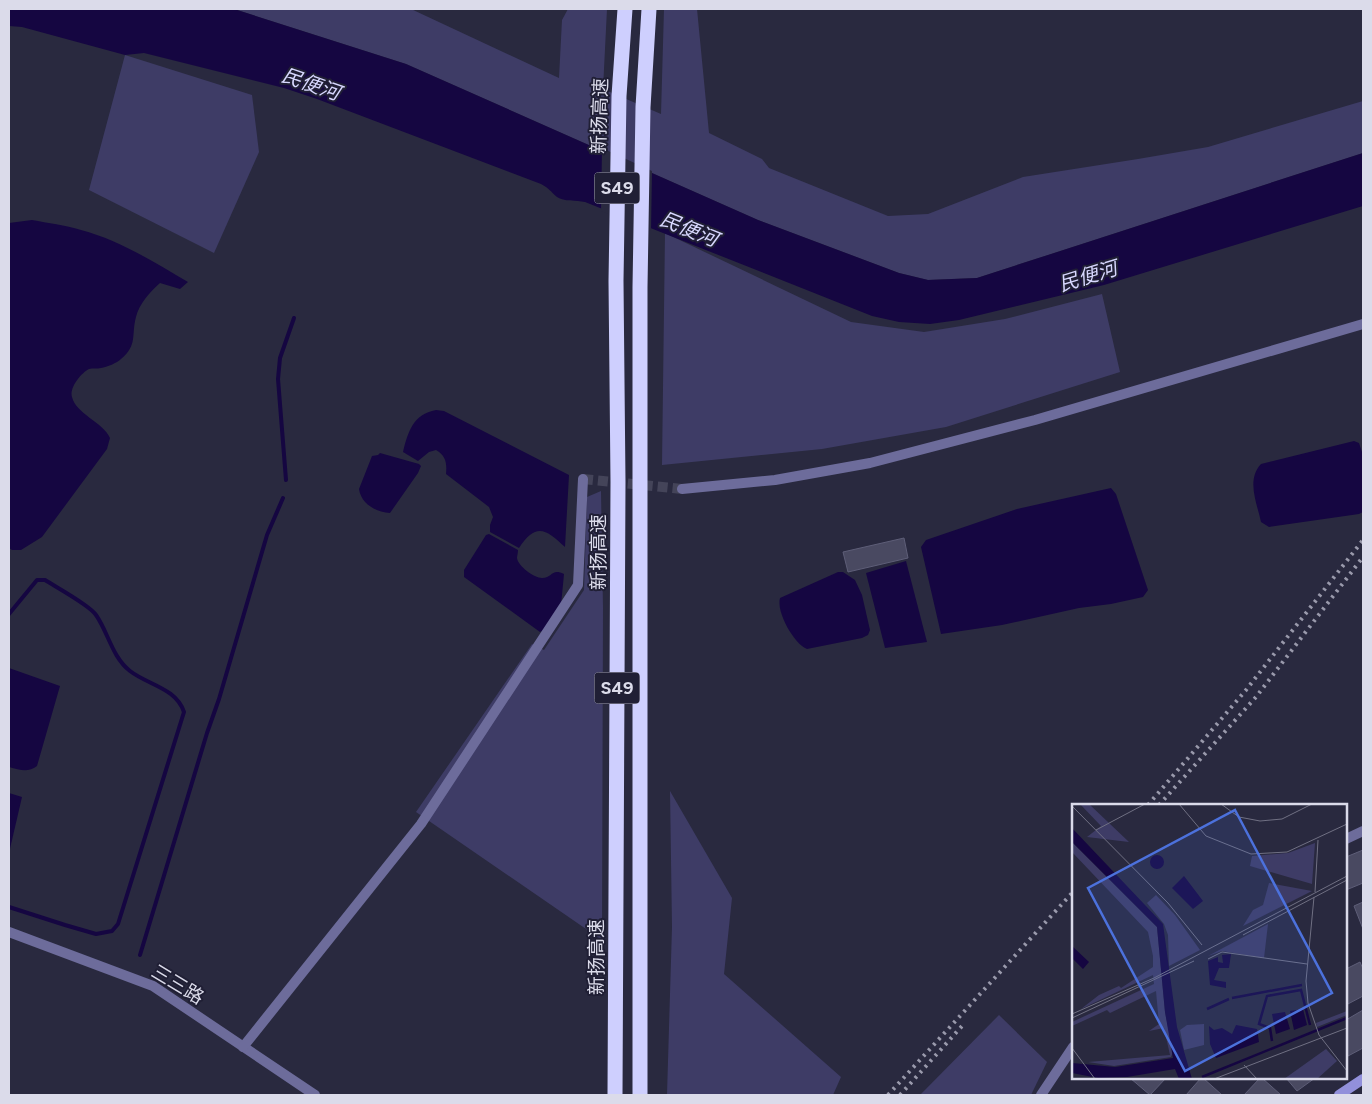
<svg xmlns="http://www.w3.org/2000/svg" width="1372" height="1104" viewBox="0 0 1372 1104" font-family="Figtree,'Noto Sans SC',sans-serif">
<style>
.green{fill:#3e3c66}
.water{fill:#150641}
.pier{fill:#29293f}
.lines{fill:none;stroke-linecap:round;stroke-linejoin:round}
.stream{stroke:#150641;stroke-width:4}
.building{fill:#494961;stroke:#5e5e78}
.street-tunnel{stroke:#444459;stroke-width:10;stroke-dasharray:10 5;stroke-linecap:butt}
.street{stroke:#6d6c9b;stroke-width:10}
.secondary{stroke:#9290db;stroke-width:10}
.highway{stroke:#cecffe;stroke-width:15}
.rail{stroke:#9a9aac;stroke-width:4;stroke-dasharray:2.5 5;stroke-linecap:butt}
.labels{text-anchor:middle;stroke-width:4;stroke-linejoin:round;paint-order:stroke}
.shield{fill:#201f35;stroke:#a3a3b4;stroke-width:1}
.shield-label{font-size:18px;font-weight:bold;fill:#dbdbea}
.street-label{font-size:19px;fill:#dbdbea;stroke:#201f35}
.water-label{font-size:20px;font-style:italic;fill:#d7d7fe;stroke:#201f35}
.inset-river{fill:none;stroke:#150641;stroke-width:2.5}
.inset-road{fill:none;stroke:#707083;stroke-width:1}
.view{fill:#4c71dc;fill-opacity:0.15;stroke:#4c71dc;stroke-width:2.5}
.inset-edge{fill:none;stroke:#dbdbea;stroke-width:2.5}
</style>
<rect width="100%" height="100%" fill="#29293f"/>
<g class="green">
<polygon points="234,9 411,9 559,78 562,20 568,9 607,9 603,89 661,114 664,9 697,9 709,133 762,159 769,168 888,216 928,214 1023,177 1138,159 1208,147 1363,101 1363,153 977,278 928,280 899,273 758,220 406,64"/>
<polygon points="125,55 252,95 259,152 214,253 89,190"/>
<polygon points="665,233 851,322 924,332 1005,319 1102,294 1120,372 946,427 822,449 662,465"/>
<polygon points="601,491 603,608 602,940 416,812 532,644 544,650 584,590 587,497"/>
<polygon points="670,791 732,898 724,974 841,1077 833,1095 667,1095 672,927"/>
<polygon points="999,1015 1047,1062 1031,1095 920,1095"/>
</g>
<g class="water">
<path d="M 9,9 L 234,9 L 406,64 L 758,220 L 899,273 L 928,280 L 977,278 L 1363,153 L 1363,206 L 1104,285 L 959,320 L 930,324 L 899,322 L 872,316 L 585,202 C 576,200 564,202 557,197 C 550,191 550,189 541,184 L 317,99 L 284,88 L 144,53 L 125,55 L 22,27 L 9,26 Z"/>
<path d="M 32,220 C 48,223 65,225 81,230 C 119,240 154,262 188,282 L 180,289 L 160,283 C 150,292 139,304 136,317 C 131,335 138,345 121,359 C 117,363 107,367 101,368 C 97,369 93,368 89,369 C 81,373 69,388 72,397 C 76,414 103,422 110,438 L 107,449 L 42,537 L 21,550 L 12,550 L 9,548 L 9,223 Z"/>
<path d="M 436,410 L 444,411 L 569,475 L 565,547 C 546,529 536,522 519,548 L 490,532 L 490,525 L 493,517 L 489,507 L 446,474 C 447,463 446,456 436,450 L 429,452 L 418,461 L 403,452 C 408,432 413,414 436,410 Z"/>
<path d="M 1354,441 L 1359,443 L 1363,455 L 1363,512 L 1359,514 L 1269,527 L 1261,522 C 1257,503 1246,480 1261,464 Z"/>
<path d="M 380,453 L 419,464 L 421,466 L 418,473 L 390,513 C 376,512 361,504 359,489 L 372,456 L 378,455 Z"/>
<polygon points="1111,488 1116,494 1148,590 1143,597 1111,604 1079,608 1002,625 941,634 921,547 926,540 1017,509"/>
<path d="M 489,534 L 518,550 C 518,553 517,556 517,558 C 518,566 534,578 542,578 C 553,578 551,568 564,574 L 561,605 L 544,630 L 540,632 L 464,577 L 464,570 L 486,535 Z"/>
<polygon points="906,561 927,642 885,648 866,573"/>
<path d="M 838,572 L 843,572 L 855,580 L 862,595 L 870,630 L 868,635 L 862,638 L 807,649 C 794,644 776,612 780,598 Z"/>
<path d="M 9,668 L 60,686 L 37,766 C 28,773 20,770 9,767 Z"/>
<polygon points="9,793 22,797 9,853"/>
</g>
<polygon class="pier" points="602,148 652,171 651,231 601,211"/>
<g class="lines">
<g class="stream">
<polyline points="286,480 278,379 280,358 294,318"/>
<path d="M 9,614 L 37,580 L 45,580 C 56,587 91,606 96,615 C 108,632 112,657 130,671 C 148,685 176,688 184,712 L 118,924 L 112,931 L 96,934 L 65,925 L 9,907"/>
<polyline points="140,955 207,733 219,699 267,535 283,498"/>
</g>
</g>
<g class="building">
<polygon points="904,538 908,558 848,572 843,552"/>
<polygon points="1363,850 1363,883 1346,890 1346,857"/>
<polygon points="1363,902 1363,929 1354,906"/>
<polygon points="1360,962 1363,969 1363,996 1346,1005 1346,969"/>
<polygon points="1363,1010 1363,1048 1348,1056 1346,1051 1346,1020"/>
<polygon points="1130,1078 1166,1078 1150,1095"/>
<polygon points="1201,1078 1203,1078 1222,1095 1186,1095"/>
<polygon points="1260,1078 1262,1078 1281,1095 1244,1095"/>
<polygon points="1286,1078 1315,1078 1297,1091"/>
</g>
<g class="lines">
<polyline class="street-tunnel" points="583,479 682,489"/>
<g class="street">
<polyline points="682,489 775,480 870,463 1035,420 1363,324"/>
<polyline points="1346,839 1363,831"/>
<polyline points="9,932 153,986 315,1095"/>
<polyline points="243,1047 421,824 578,585 583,479"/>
<polyline points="1041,1095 1073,1047"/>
</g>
<polyline class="secondary" points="1339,1095 1363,1079"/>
<g class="highway">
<polyline points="615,1095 618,482 616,281 619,96 625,9"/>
<polyline points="640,1095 640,287 643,107 649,9"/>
</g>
<g class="rail">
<polyline points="1148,805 1246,690 1363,540"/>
<polyline points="1159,805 1256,697 1363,557"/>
<polyline points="888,1095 1073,892"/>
<polyline points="900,1095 962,1026"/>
</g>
</g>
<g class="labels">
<g class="shield">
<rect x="594.5" y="172.5" width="45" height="31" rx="4"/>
<rect x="594.5" y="672.5" width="45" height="31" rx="4"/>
</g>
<g class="shield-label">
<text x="617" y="194">S49</text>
<text x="617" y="694">S49</text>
</g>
<g class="street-label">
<text transform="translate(599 116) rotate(-88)" y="7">新扬高速</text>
<text transform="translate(598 552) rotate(-90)" y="7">新扬高速</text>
<text transform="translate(596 957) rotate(-90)" y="7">新扬高速</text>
<text transform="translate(178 984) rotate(31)" y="7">三三路</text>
</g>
<g class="water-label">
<text transform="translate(311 84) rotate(19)" y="7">民便河</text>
<text transform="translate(689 229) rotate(22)" y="7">民便河</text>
<text transform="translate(1088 276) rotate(-17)" y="7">民便河</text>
</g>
</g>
<g transform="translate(1072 804)">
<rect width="275" height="275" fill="#29293f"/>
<path d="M 8,0 L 17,0 L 57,38 L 15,33 L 29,22 ZM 0,38 L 85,123 L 93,208 L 101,248 L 99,253 L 42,262 L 16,258 L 98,251 L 92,224 L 77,227 L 87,220 L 84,187 L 38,209 L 35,206 L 0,222 L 0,218 L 82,180 L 81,171 L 9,205 L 27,191 L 47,182 L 49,184 L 81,163 L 81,152 L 76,128 L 0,48 ZM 243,39 L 240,80 L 178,62 L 180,52 L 216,49 ZM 197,79 L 240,87 L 171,122 L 181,106 L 191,101 ZM 84,91 L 103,111 L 128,146 L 97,162 L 96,131 L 92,120 L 75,99 ZM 196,120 L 192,154 L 150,147 L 136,152 ZM 275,207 L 275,211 L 245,223 L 244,219 ZM 132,220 L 132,241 L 112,246 L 108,226 L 115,221 ZM 254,245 L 265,257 L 245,275 L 212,275 Z" fill="#3e3c66"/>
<path d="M 0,24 L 91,120 L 105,223 L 120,275 L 107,275 L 103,265 L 55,273 L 26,274 L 0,269 L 0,259 L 43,263 L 101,254 L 93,208 L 85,123 L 1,39 ZM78 58a7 7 0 1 1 14 0a7 7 0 1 1-14 0ZM 112,72 L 131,97 L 121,105 L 100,84 ZM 0,142 L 17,158 L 11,165 L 0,154 ZM 159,150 L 157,164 L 147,164 L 142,176 L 154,178 L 154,184 L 138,181 L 136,157 L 146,153 L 146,158 L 151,159 L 150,151 ZM 231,205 L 235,221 L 222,226 L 218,207 ZM 213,208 L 218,225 L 204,230 L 200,210 ZM 164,221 L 185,225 L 187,238 L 144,254 L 138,240 L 137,222 L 142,226 L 150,224 L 160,230 Z" fill="#150641"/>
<path class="inset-river" d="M 160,194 L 230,181M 135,205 L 157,195M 200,237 L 198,224 L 187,220 L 195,192 L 229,186 L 238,221M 130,273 L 275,214"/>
<path class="inset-road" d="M 107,0 L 134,32 L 179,50 L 215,48 L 275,20M 149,0 L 167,13 L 188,17 L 210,15 L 240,0M 0,2 L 96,99 L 130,141M 24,26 L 73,0M 243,88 L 246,36M 242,93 L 234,177 L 236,199 L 247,231 L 275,267M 171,131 L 275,76M 136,155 L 150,148 L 235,160M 0,210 L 82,174 L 275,72M 0,214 L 122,157M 0,244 L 23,275M 172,261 L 185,275M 142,275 L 275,224"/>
<path class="view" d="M 163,6 L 260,189 L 113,267 L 16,84 Z"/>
<rect width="275" height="275" class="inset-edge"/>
</g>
<rect width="1372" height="1104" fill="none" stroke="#dbdbea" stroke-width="20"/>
</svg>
